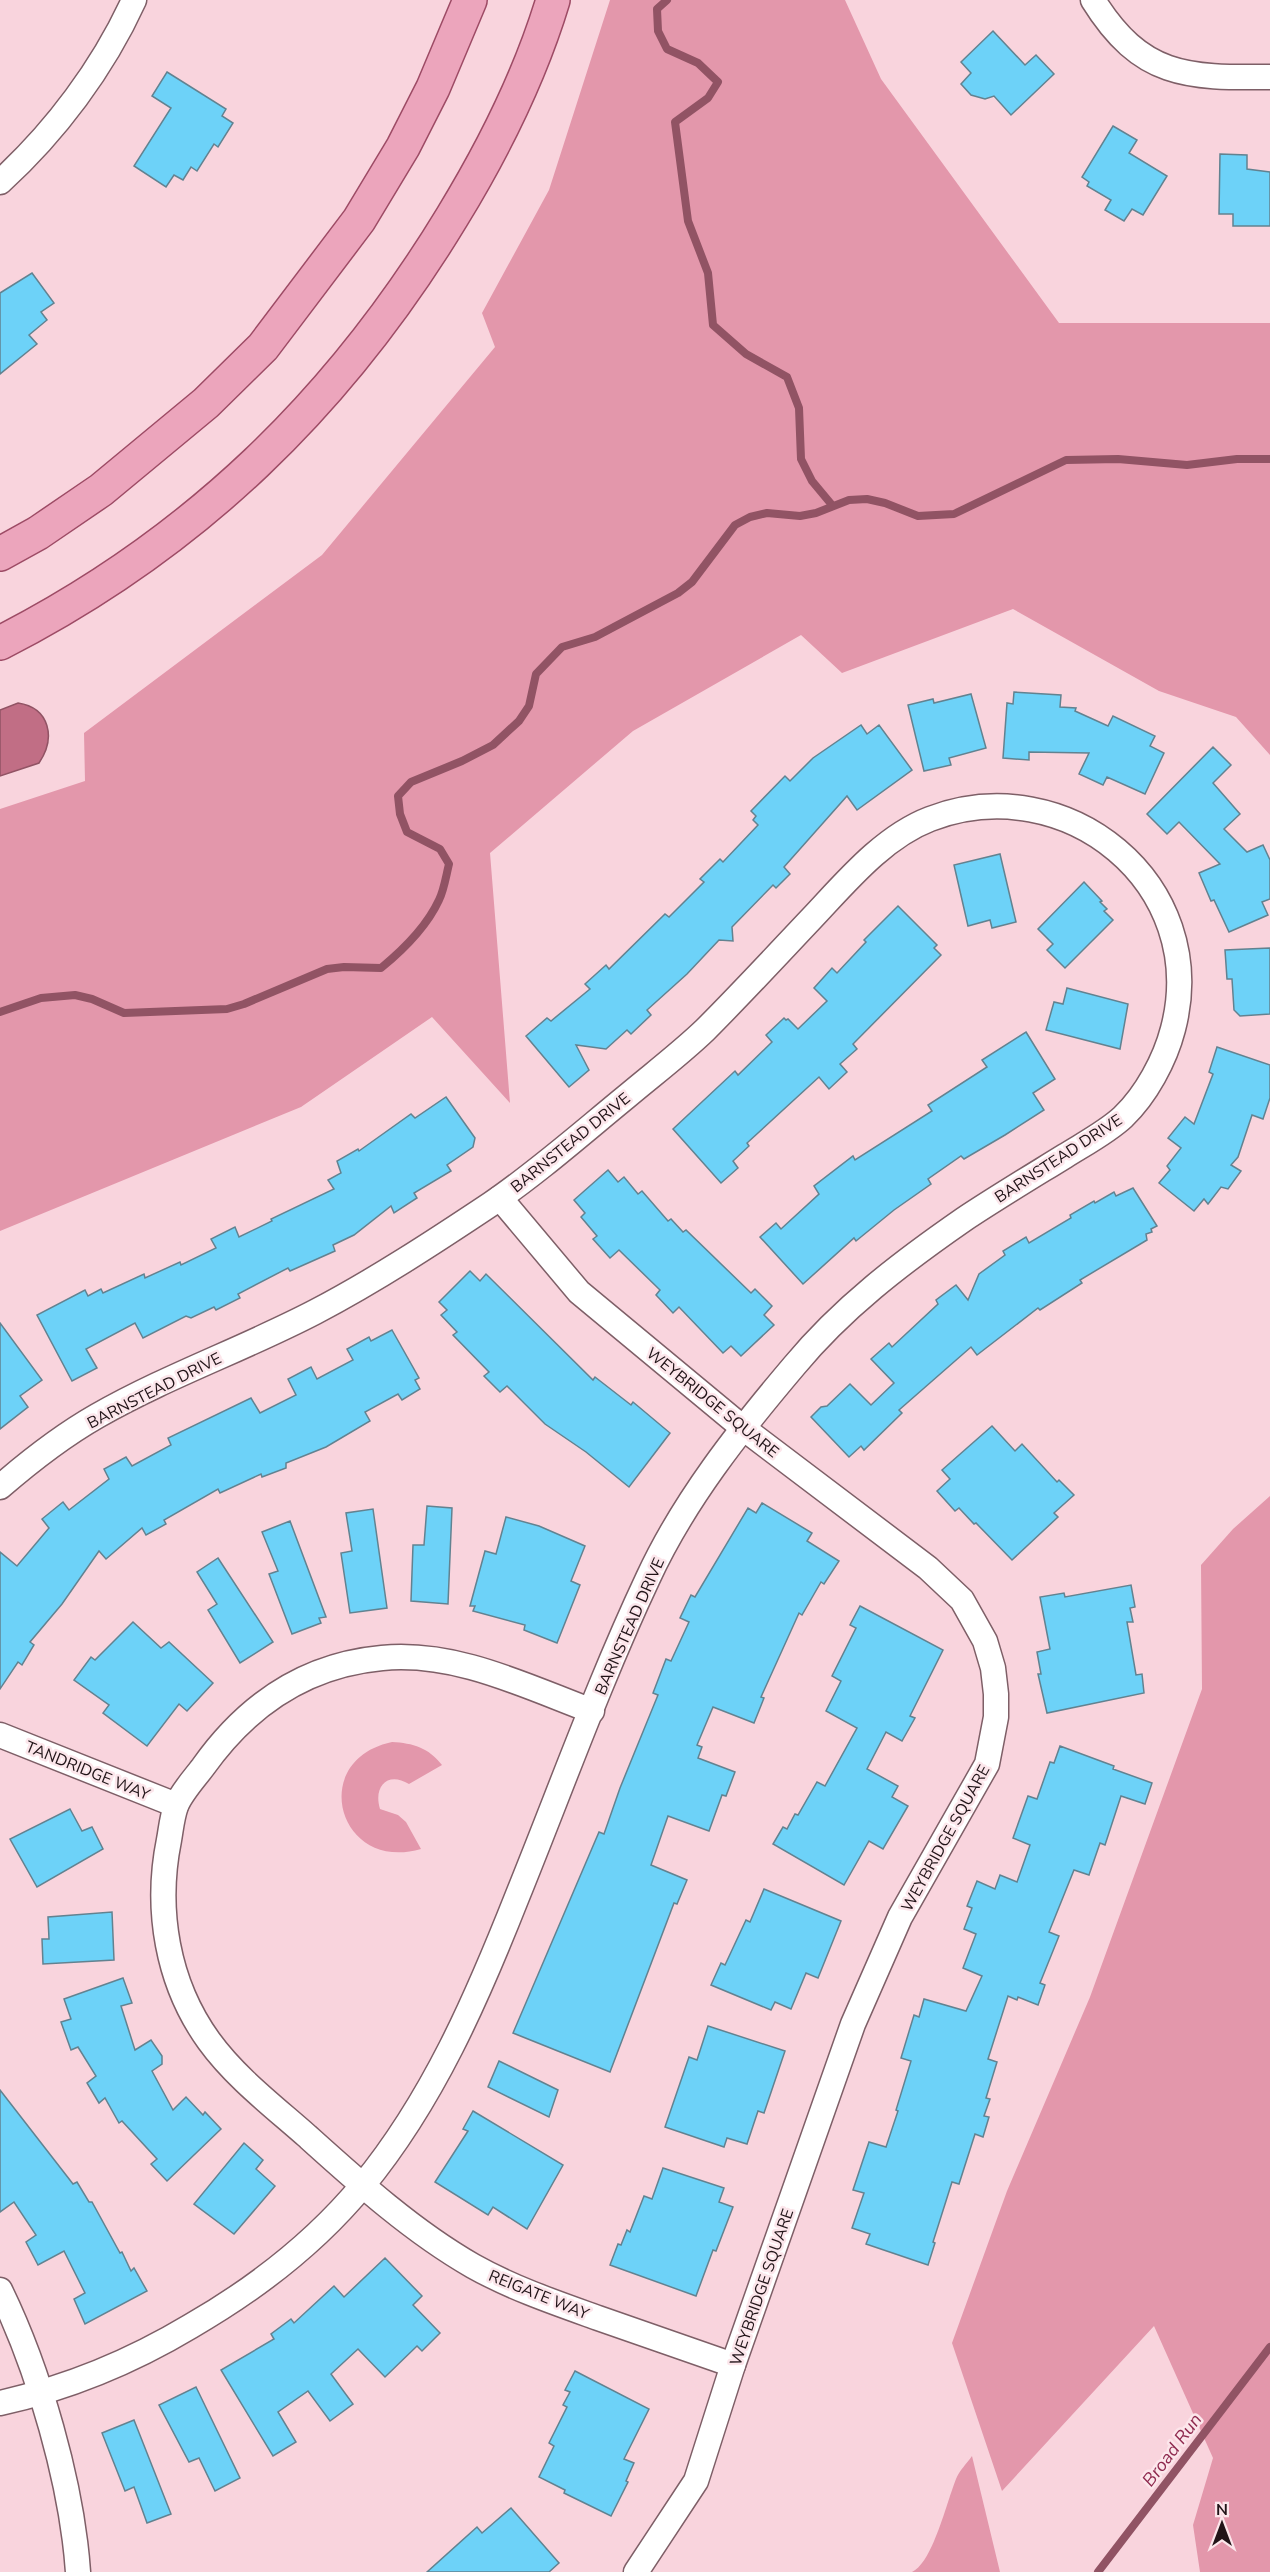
<svg xmlns="http://www.w3.org/2000/svg" width="1270" height="2572" viewBox="0 0 1270 2572" font-family="'Nunito Sans',sans-serif">
<style>
.green{fill:#e397ab}
.water{fill:#c16e85;stroke:#915364;stroke-width:1.5}
.lines{fill:none;stroke-linecap:round;stroke-linejoin:round}
.stream{stroke:#915364;stroke-width:8}
.building{fill:#6dd2f8;stroke:#628290;stroke-width:1.5}
.street-casing{stroke:#7e5f67;stroke-width:27}
.primary-casing{stroke:#9d4b65;stroke-width:36}
.street{stroke:#fff;stroke-width:24}
.primary{stroke:#eca5bc;stroke-width:33}
.labels{text-anchor:middle;stroke-width:5;stroke-linejoin:round;paint-order:stroke}
.street-label{font-size:16px;fill:#211418;stroke:#fce6eb}
.water-label{font-size:18px;font-style:italic;fill:#8f2a4f;stroke:#fce6eb}
</style>
<rect width="100%" height="100%" fill="#f9d4dd"/>
<g class="green">
<polygon points="610,0 845,0 881,79 1059,323 1270,323 1270,755 1236,717 1159,691 1013,609 842,673 801,635 633,731 490,853 510,1103 432,1017 301,1107 0,1231 0,809 85,781 84,733 322,555 495,347 482,313 549,190"/>
<polygon points="1270,1496 1270,2572 1200,2572 1193,2525 1213,2458 1154,2326 1002,2491 952,2343 1007,2191 1090,1997 1202,1689 1201,1565 1233,1529"/>
<path d="M 392,1742 C 413,1743 429,1748 442,1765 L 409,1784 C 388,1771 373,1786 380,1809 L 398,1815 L 406,1822 L 421,1849 C 338,1873 307,1760 392,1742 Z"/>
<path d="M 972,2456 L 1000,2572 L 912,2572 C 933,2562 947,2501 956,2479 C 959,2471 967,2463 972,2456 Z"/>
</g>
<path class="water" d="M 18,703 C 50,708 56,738 39,763 L 0,776 L 0,710 Z"/>
<g class="lines">
<g class="stream">
<polyline points="667,0 657,9 658,31 667,49 698,63 718,82 708,98 675,122 688,221 708,273 713,325 746,354 787,377 799,408 801,459 812,481 832,505"/>
<path d="M 0,1012 L 41,998 L 75,995 L 92,999 L 124,1013 L 227,1009 L 244,1004 L 327,969 L 344,967 L 381,968 C 403,950 427,926 439,900 C 444,890 446,876 449,864 L 440,849 L 407,832 L 400,814 L 398,796 L 411,782 L 462,761 L 493,745 L 519,721 L 529,706 L 536,674 L 562,647 L 595,637 L 678,593 L 692,582 L 735,525 L 750,517 L 767,513 L 800,516 L 816,513 L 849,500 L 867,499 L 885,503 L 918,516 L 954,514 L 1066,460 L 1118,459 L 1187,465 L 1237,459 L 1270,459"/>
<polyline points="1098,2572 1270,2347"/>
</g>
</g>
<g class="building">
<polygon points="993,31 1025,65 1036,55 1054,74 1011,115 994,96 985,99 971,95 961,84 971,73 961,62"/>
<polygon points="167,72 226,109 222,116 233,123 218,147 214,144 197,171 191,167 183,180 174,175 166,187 134,166 171,108 152,96"/>
<polygon points="1113,126 1137,140 1129,153 1167,176 1143,215 1132,209 1124,221 1105,210 1111,200 1087,186 1089,182 1082,177"/>
<polygon points="1220,154 1247,155 1247,169 1270,172 1270,226 1233,226 1233,214 1219,214"/>
<polygon points="32,273 54,303 41,312 47,320 29,335 37,344 0,374 0,293"/>
<polygon points="1014,692 1061,695 1060,707 1076,708 1075,711 1108,726 1113,716 1155,736 1150,746 1164,753 1145,794 1107,777 1103,785 1079,774 1089,753 1029,752 1029,760 1003,758 1007,703 1013,704"/>
<polygon points="971,694 986,748 949,758 951,765 924,771 908,705 933,699 934,703"/>
<polygon points="861,725 867,734 879,725 912,770 857,810 847,796 784,867 790,874 776,888 773,885 732,927 733,941 719,940 687,974 647,1010 651,1015 631,1034 627,1030 606,1049 576,1045 589,1070 569,1087 526,1036 547,1018 551,1021 590,989 585,984 606,965 609,969 665,914 669,917 704,882 700,879 720,859 723,862 758,825 753,820 756,816 751,811 785,776 790,781 813,758"/>
<polygon points="1213,747 1231,765 1213,783 1240,814 1224,829 1247,852 1263,845 1270,860 1270,899 1262,902 1268,915 1229,932 1214,900 1211,901 1199,873 1220,864 1179,822 1167,834 1147,814"/>
<polygon points="1000,854 1016,922 992,928 990,920 968,926 954,865"/>
<polygon points="1084,882 1102,901 1100,902 1107,909 1104,911 1113,920 1065,968 1047,950 1053,944 1038,929"/>
<polygon points="898,906 937,945 934,948 941,955 853,1044 857,1049 840,1064 847,1072 829,1089 819,1077 747,1143 749,1146 733,1161 738,1168 721,1183 673,1129 735,1071 738,1075 772,1042 766,1035 784,1018 786,1020 788,1019 798,1029 827,1001 814,988 832,968 837,973 866,942 864,940"/>
<polygon points="1270,948 1270,1014 1240,1016 1234,1010 1232,979 1227,979 1225,950"/>
<polygon points="1067,988 1128,1004 1120,1049 1046,1030 1054,1002 1063,1004"/>
<polygon points="1026,1032 1055,1079 1033,1093 1044,1110 1005,1135 964,1159 961,1156 928,1179 931,1184 894,1210 856,1241 854,1238 803,1284 760,1237 776,1223 781,1229 819,1194 814,1186 853,1156 855,1160 932,1111 928,1105 987,1067 982,1060"/>
<polygon points="1217,1047 1270,1065 1270,1098 1263,1119 1252,1115 1238,1157 1231,1165 1241,1171 1228,1189 1221,1187 1208,1204 1204,1199 1194,1211 1159,1183 1170,1170 1167,1166 1181,1148 1168,1138 1185,1117 1194,1124 1213,1074 1209,1072"/>
<polygon points="446,1097 475,1138 473,1147 447,1165 451,1171 414,1193 417,1198 394,1213 391,1206 354,1235 333,1245 335,1251 290,1271 288,1268 238,1294 240,1298 216,1310 214,1307 191,1318 186,1316 143,1338 135,1323 86,1349 97,1368 72,1381 37,1315 85,1290 88,1296 101,1289 103,1293 144,1274 145,1278 180,1262 181,1265 216,1248 211,1239 235,1227 239,1237 272,1221 271,1219 334,1189 328,1180 341,1173 337,1161 358,1149 359,1151 411,1114 415,1118"/>
<polygon points="608,1170 618,1182 624,1177 638,1194 642,1191 668,1221 671,1219 683,1232 686,1230 751,1293 755,1289 772,1306 764,1315 774,1325 741,1356 731,1346 723,1353 679,1307 673,1313 656,1295 660,1290 619,1250 610,1258 593,1239 597,1236 581,1217 585,1213 574,1200"/>
<polygon points="1133,1188 1157,1226 1151,1229 1152,1232 1146,1234 1147,1240 1080,1280 1082,1283 1040,1310 1038,1308 977,1355 971,1347 899,1410 902,1413 864,1450 861,1446 849,1457 811,1417 821,1407 827,1406 850,1384 871,1405 894,1383 871,1359 889,1343 892,1347 938,1304 936,1300 956,1285 968,1300 979,1274 1005,1255 1003,1251 1026,1237 1029,1243 1071,1218 1070,1215 1094,1201 1095,1203 1114,1192 1116,1196"/>
<polygon points="470,1271 480,1281 486,1274 593,1380 595,1377 631,1405 633,1402 670,1433 629,1487 586,1452 545,1424 507,1386 500,1392 484,1376 489,1372 453,1335 457,1332 441,1315 447,1310 439,1302"/>
<polygon points="0,1323 42,1380 20,1396 28,1407 0,1429"/>
<polygon points="392,1330 419,1378 415,1380 420,1389 402,1400 398,1394 365,1412 370,1421 326,1447 286,1463 286,1468 262,1477 261,1474 220,1493 218,1489 164,1520 166,1524 146,1535 142,1528 106,1559 99,1551 62,1604 30,1642 34,1645 22,1665 18,1662 0,1689 0,1552 17,1566 49,1528 42,1519 63,1502 69,1510 109,1479 104,1469 126,1457 132,1466 171,1445 168,1438 251,1398 260,1413 296,1395 288,1379 311,1367 317,1379 353,1360 347,1349 369,1337 371,1341"/>
<polygon points="992,1426 1015,1451 1022,1444 1057,1482 1059,1480 1074,1495 1054,1513 1058,1517 1012,1560 976,1523 974,1524 959,1508 955,1511 937,1491 950,1479 942,1470"/>
<polygon points="762,1503 812,1533 807,1541 839,1561 824,1584 821,1582 802,1615 799,1613 761,1697 764,1698 754,1723 713,1707 697,1745 702,1747 698,1758 735,1772 726,1796 722,1795 709,1831 668,1816 651,1865 687,1880 677,1904 674,1903 610,2072 513,2033 599,1832 604,1834 620,1788 658,1695 653,1693 666,1659 671,1661 689,1622 680,1618 691,1595 695,1597 748,1508 756,1513"/>
<polygon points="427,1506 452,1508 448,1604 411,1601 413,1545 424,1545"/>
<polygon points="373,1509 387,1608 350,1613 341,1553 352,1551 346,1513"/>
<polygon points="506,1517 539,1526 585,1546 571,1581 580,1585 557,1643 524,1630 525,1625 473,1611 475,1606 470,1606 485,1551 496,1554"/>
<polygon points="290,1521 326,1617 319,1618 321,1623 292,1634 269,1574 278,1571 262,1532"/>
<polygon points="218,1558 273,1642 240,1663 208,1610 217,1604 197,1572"/>
<polygon points="1131,1585 1135,1607 1130,1608 1133,1622 1127,1622 1136,1675 1142,1674 1144,1693 1047,1713 1038,1674 1041,1674 1037,1652 1050,1649 1040,1597 1064,1593 1065,1597"/>
<polygon points="860,1606 943,1650 910,1716 915,1718 902,1741 886,1732 867,1769 898,1786 892,1797 908,1806 883,1849 869,1841 844,1885 773,1844 783,1827 787,1829 795,1814 798,1815 817,1782 825,1786 857,1728 826,1711 841,1681 832,1676 856,1628 850,1625"/>
<polygon points="133,1622 161,1648 169,1642 213,1683 187,1711 179,1704 147,1746 103,1713 109,1705 74,1680 91,1657 95,1660"/>
<polygon points="1060,1746 1114,1766 1113,1769 1152,1783 1145,1804 1121,1796 1105,1845 1100,1843 1089,1875 1074,1870 1049,1932 1059,1936 1040,1983 1045,1985 1038,2005 1018,1997 1017,2000 1008,1996 988,2059 997,2062 986,2098 990,2099 984,2116 989,2117 983,2137 975,2134 959,2184 952,2182 933,2242 935,2243 928,2265 866,2244 870,2234 852,2228 864,2193 853,2190 869,2142 886,2147 898,2111 896,2110 911,2061 901,2058 914,2015 919,2017 924,1999 966,2011 982,1976 963,1968 976,1934 964,1929 972,1908 967,1906 977,1881 995,1889 1000,1875 1017,1882 1030,1845 1013,1838 1028,1796 1037,1799 1050,1762 1054,1763"/>
<polygon points="70,1809 82,1831 92,1827 103,1849 37,1887 10,1839"/>
<polygon points="764,1889 841,1921 818,1978 806,1973 791,2009 775,2002 771,2010 711,1985 721,1963 725,1965 746,1920 750,1922"/>
<polygon points="112,1912 114,1960 43,1964 42,1939 49,1939 48,1917"/>
<polygon points="123,1978 132,2003 121,2006 135,2050 151,2040 162,2056 162,2064 152,2071 173,2110 186,2097 203,2115 205,2112 221,2129 167,2181 151,2164 157,2159 122,2121 119,2123 105,2098 99,2103 87,2083 96,2076 78,2047 71,2050 61,2022 71,2019 64,1999"/>
<polygon points="708,2026 785,2051 764,2113 758,2111 747,2144 727,2138 724,2147 665,2127 689,2057 697,2060"/>
<polygon points="499,2061 558,2090 549,2117 488,2087"/>
<polygon points="0,2090 73,2184 77,2182 89,2202 92,2202 120,2253 122,2252 131,2271 134,2268 147,2291 85,2324 74,2299 85,2293 64,2251 38,2265 26,2242 36,2235 14,2202 0,2212"/>
<polygon points="473,2111 563,2165 527,2229 493,2207 488,2215 435,2182 468,2131 463,2129"/>
<polygon points="244,2143 263,2160 256,2169 275,2186 234,2234 194,2204"/>
<polygon points="663,2168 724,2188 719,2202 733,2207 716,2251 713,2250 696,2296 610,2265 618,2244 621,2245 627,2230 630,2232 644,2196 652,2199"/>
<polygon points="385,2258 422,2296 413,2305 440,2333 422,2351 417,2346 385,2377 358,2349 331,2374 353,2404 330,2421 308,2391 278,2412 296,2442 273,2456 221,2370 274,2339 271,2334 291,2319 294,2323 334,2286 344,2297"/>
<polygon points="575,2371 649,2409 624,2459 634,2463 626,2481 628,2482 611,2516 564,2493 565,2490 539,2477 554,2446 549,2443 567,2407 563,2405 570,2392 565,2390"/>
<polygon points="196,2387 240,2478 215,2491 199,2458 189,2462 159,2405"/>
<polygon points="134,2420 171,2514 147,2523 134,2487 125,2491 102,2433"/>
<polygon points="511,2508 559,2563 549,2572 427,2572 477,2527 482,2533"/>
</g>
<g class="lines">
<defs>
<g id="street">
<path d="M 1093,0 C 1141,77 1186,78 1270,77"/>
<path d="M 0,182 C 55,132 103,68 134,0"/>
<polyline points="500,1198 579,1292 743,1428 928,1568 962,1600 985,1641 993,1668 996,1694 996,1717 987,1764 900,1917 853,2024 733,2365 696,2481 636,2572"/>
<path d="M 0,1487 C 30,1461 62,1436 97,1416 C 167,1376 244,1349 315,1312 C 376,1280 434,1242 491,1204 C 538,1172 582,1133 626,1097 C 652,1075 680,1054 705,1030 C 742,993 777,955 812,918 C 846,882 883,837 930,819 C 1066,767 1211,884 1173,1029 C 1165,1060 1146,1095 1123,1117 C 1107,1132 1084,1144 1065,1156 C 1031,1177 996,1198 963,1220 C 901,1263 842,1308 794,1366 C 739,1431 684,1500 648,1578 C 599,1682 560,1791 517,1897 C 477,1998 433,2100 363,2185 C 316,2242 255,2289 191,2326 C 131,2362 68,2388 0,2403"/>
<path d="M 592,1711 C 525,1686 456,1651 382,1658 C 305,1665 247,1705 203,1767 C 194,1779 181,1793 176,1806 C 172,1817 171,1829 169,1840 C 155,1909 167,1983 209,2041 C 235,2077 273,2106 307,2136 C 358,2182 412,2231 473,2266 C 512,2288 556,2303 598,2318 C 643,2334 688,2349 733,2365"/>
<polyline points="0,1735 176,1805"/>
<path d="M 0,2290 C 39,2370 72,2484 78,2572"/>
</g>
<g id="primary">
<polyline points="0,554 38,533 101,490 206,403 263,347 359,220 403,147 433,88 470,0"/>
<path d="M 0,643 C 194,544 339,403 452,217 C 493,150 530,76 553,0"/>
</g>
</defs>
<use href="#street" class="street-casing"/>
<use href="#primary" class="primary-casing"/>
<use href="#street" class="street"/>
<use href="#primary" class="primary"/>
</g>
<g class="labels">
<g class="street-label">
<text transform="translate(570 1142) rotate(-39)" y="6">BARNSTEAD DRIVE</text>
<text transform="translate(1058 1158) rotate(-33)" y="6">BARNSTEAD DRIVE</text>
<text transform="translate(154 1390) rotate(-27)" y="6">BARNSTEAD DRIVE</text>
<text transform="translate(713 1402) rotate(39)" y="6">WEYBRIDGE SQUARE</text>
<text transform="translate(629 1626) rotate(-66)" y="6">BARNSTEAD DRIVE</text>
<text transform="translate(88 1770) rotate(22)" y="6">TANDRIDGE WAY</text>
<text transform="translate(945 1838) rotate(-61)" y="6">WEYBRIDGE SQUARE</text>
<text transform="translate(761 2287) rotate(-71)" y="6">WEYBRIDGE SQUARE</text>
<text transform="translate(539 2294) rotate(22)" y="6">REIGATE WAY</text>
</g>
<g class="water-label">
<text transform="translate(1172 2450) rotate(-53)" y="6">Broad Run</text>
</g>
</g>
<g transform="translate(1222 2524)" stroke="#fce6eb" stroke-width="4.5" paint-order="stroke">
<path d="M0-4.5L10 22L0 15L-10 22Z" fill="#211418"/>
<text y="-9" font-size="16" font-weight="bold" text-anchor="middle" fill="#211418">N</text>
</g>
</svg>
